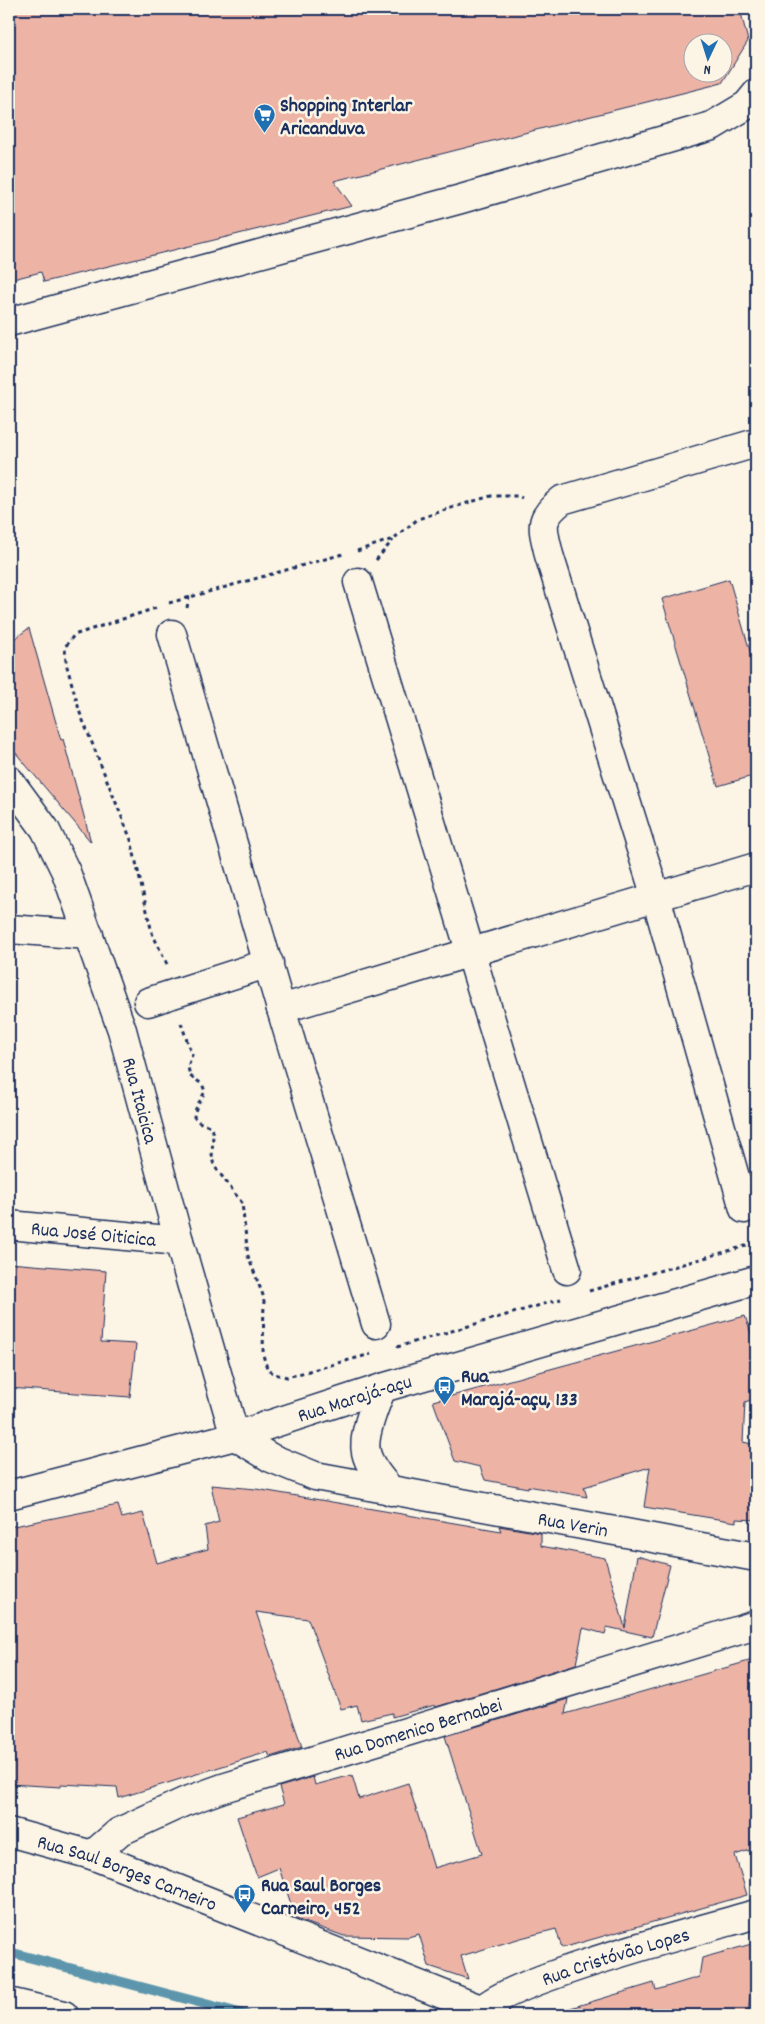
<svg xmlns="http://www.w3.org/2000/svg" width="765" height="2024" viewBox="0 0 765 2024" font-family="Dekko,sans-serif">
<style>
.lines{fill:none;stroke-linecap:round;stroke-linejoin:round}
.stream{stroke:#5d96ac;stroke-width:10}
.building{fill:#edb4a6;stroke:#1b2f5e;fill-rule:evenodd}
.minor-casing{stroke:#1b2f5e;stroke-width:31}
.path{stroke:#1b2f5e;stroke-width:3;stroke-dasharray:4 4;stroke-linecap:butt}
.minor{stroke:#fcf5e5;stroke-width:28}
.labels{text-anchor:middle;stroke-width:5;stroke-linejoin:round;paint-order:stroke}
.poi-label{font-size:20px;font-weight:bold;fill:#1b2f5e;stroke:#fcf5e5;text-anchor:start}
.street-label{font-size:20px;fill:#1b2f5e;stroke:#fcf5e5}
</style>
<rect width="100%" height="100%" fill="#fcf5e5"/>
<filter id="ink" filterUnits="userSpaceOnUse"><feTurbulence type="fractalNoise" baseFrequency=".02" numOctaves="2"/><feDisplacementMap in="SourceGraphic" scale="10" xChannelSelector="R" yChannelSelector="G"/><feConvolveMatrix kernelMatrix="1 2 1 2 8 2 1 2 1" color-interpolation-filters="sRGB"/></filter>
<g filter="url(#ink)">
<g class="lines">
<polyline class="stream" points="9,1952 247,2015"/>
</g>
<g class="building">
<path d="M 9,9 L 740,9 L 748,41 L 722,83 L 334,181 L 352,206 L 44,282 L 41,272 L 9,280 ZM 692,42 L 722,42 L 722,72 L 692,72 Z"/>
<polygon points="729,579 756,672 756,775 718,786 662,599"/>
<polygon points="29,628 61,740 63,739 91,842 9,745 9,643"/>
<polygon points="9,1263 106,1271 101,1342 136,1344 130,1397 9,1388"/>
<polygon points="745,1316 756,1348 756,1398 745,1402 743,1442 756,1445 756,1520 736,1519 736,1522 644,1507 650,1467 584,1487 587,1497 528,1486 528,1488 485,1480 480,1467 455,1461 433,1401"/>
<polygon points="211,1485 256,1489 501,1531 499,1526 541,1533 541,1546 605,1558 625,1628 637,1556 670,1565 652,1637 607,1627 605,1634 583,1628 576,1664 436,1707 435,1705 392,1717 392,1713 361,1720 357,1705 341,1709 308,1619 256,1612 302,1747 270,1757 268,1752 119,1798 117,1787 61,1784 61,1787 9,1784 9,1527 118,1505 122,1518 143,1513 157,1563 208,1549 205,1526 219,1522"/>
<polygon points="756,1659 756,1848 735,1855 747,1895 562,1948 556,1929 521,1938 461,1956 468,1979 429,1966 419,1934 408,1937 344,1936 296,1919 279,1868 257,1877 237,1817 284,1804 279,1787 313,1777 315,1785 352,1775 359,1799 408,1783 434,1868 482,1854 445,1736 568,1699 565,1714"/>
<polygon points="755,1943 748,2015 568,2015 567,2009 654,1983 656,1990 699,1977 702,1958"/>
</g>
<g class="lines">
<defs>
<g id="minor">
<polyline points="9,322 461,199 712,126 747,105 756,94"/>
<polyline points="358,582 567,1270"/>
<polyline points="172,634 281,1009 376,1324"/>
<path id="s1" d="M 9,780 L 45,829 L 66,872 L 122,1030 L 179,1241 L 235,1436 L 271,1458 L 315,1476 L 756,1557"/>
<polyline points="9,929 89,935"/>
<polyline points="148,1002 269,963"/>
<polyline points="281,1009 756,867"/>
<path d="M 744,1209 L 656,897 L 549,555 C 543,527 537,520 562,500 L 756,443"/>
<path id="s2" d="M 9,1225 L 179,1241"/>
<path d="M 382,1388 C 376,1403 362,1435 366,1452 C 369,1467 382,1480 391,1491"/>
<path id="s3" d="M 9,1495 L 235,1436 L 382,1388 L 756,1280"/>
<path id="s4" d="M 9,1832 L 92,1855 L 495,2015"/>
<path id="s5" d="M 92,1855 L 119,1832 L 184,1802 L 223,1788 L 756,1625"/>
<polyline points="9,2002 64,2015"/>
<path id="s6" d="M 477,2015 C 499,1981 708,1928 756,1914"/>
</g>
</defs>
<use href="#minor" class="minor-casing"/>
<g class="path">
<polyline points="357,551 393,539 418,519 454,507 491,496 518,496 522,498"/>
<polyline points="376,560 393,540"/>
<polyline points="169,603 343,554"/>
<polyline points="156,608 74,635 65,647 66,663 80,713 131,840 152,933 167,964"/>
<polyline points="187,608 189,596"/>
<path d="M 181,1023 L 192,1055 L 188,1067 L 190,1076 L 202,1084 L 205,1091 C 201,1101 195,1106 194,1117 L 199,1122 L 209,1126 L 213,1132 L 212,1159 L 215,1167 L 242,1203 L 248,1256 L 264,1298 L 263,1355 L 267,1368 L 274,1374 L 287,1377 L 371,1354"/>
<polyline points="589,1291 756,1243"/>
<polyline points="397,1347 561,1299"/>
</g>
<use href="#minor" class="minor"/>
</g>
</g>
<defs>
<symbol id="supermarket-pin" viewBox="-11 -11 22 30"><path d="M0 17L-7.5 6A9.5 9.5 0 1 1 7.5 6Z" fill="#1f6fb2" stroke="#fcf5e5"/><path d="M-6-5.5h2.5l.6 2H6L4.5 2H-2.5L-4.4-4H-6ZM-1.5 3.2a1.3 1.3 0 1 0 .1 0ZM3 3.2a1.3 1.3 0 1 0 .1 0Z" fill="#fff"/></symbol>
<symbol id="bus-pin" viewBox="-11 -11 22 30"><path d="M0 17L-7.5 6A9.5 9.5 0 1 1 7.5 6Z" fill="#1f6fb2" stroke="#fcf5e5"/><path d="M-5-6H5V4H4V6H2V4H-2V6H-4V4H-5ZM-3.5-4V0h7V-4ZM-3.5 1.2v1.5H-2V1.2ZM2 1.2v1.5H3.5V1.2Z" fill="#fff"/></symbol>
</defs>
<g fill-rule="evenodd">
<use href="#supermarket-pin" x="252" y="102" width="25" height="34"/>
<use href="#bus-pin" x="432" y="1374" width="25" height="34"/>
<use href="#bus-pin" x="232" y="1882" width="25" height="34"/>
</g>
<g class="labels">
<g class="poi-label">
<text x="280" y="111">Shopping Interlar<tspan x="280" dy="23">Aricanduva</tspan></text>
<text x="461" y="1382">Rua<tspan x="461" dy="23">Marajá-açu, 133</tspan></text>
<text x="261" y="1891">Rua Saul Borges<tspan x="261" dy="23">Carneiro, 452</tspan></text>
</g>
<g class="street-label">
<text dy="7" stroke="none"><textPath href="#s1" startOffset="349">Rua Itaicica</textPath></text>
<text dy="7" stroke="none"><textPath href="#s2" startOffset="85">Rua José Oiticica</textPath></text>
<text dy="7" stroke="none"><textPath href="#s3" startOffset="359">Rua Marajá-açu</textPath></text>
<text dy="7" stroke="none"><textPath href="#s1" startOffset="1050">Rua Verin</textPath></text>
<text dy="7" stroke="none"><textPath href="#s5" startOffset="352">Rua Domenico Bernabei</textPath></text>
<text dy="7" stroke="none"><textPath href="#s4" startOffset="125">Rua Saul Borges Carneiro</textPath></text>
<text dy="7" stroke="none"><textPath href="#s6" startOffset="152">Rua Cristóvão Lopes</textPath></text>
</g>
</g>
<rect width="765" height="2024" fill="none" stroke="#fcf5e5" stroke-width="30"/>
<rect x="15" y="15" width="735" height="1994" fill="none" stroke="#1b2f5e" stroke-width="2" filter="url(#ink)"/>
<g transform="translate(708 58) rotate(184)"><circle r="24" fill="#fcf5e5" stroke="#a2a6af"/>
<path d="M0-4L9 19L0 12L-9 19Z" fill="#1f6fb2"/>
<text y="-8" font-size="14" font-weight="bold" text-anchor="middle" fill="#1b2f5e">N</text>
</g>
</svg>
